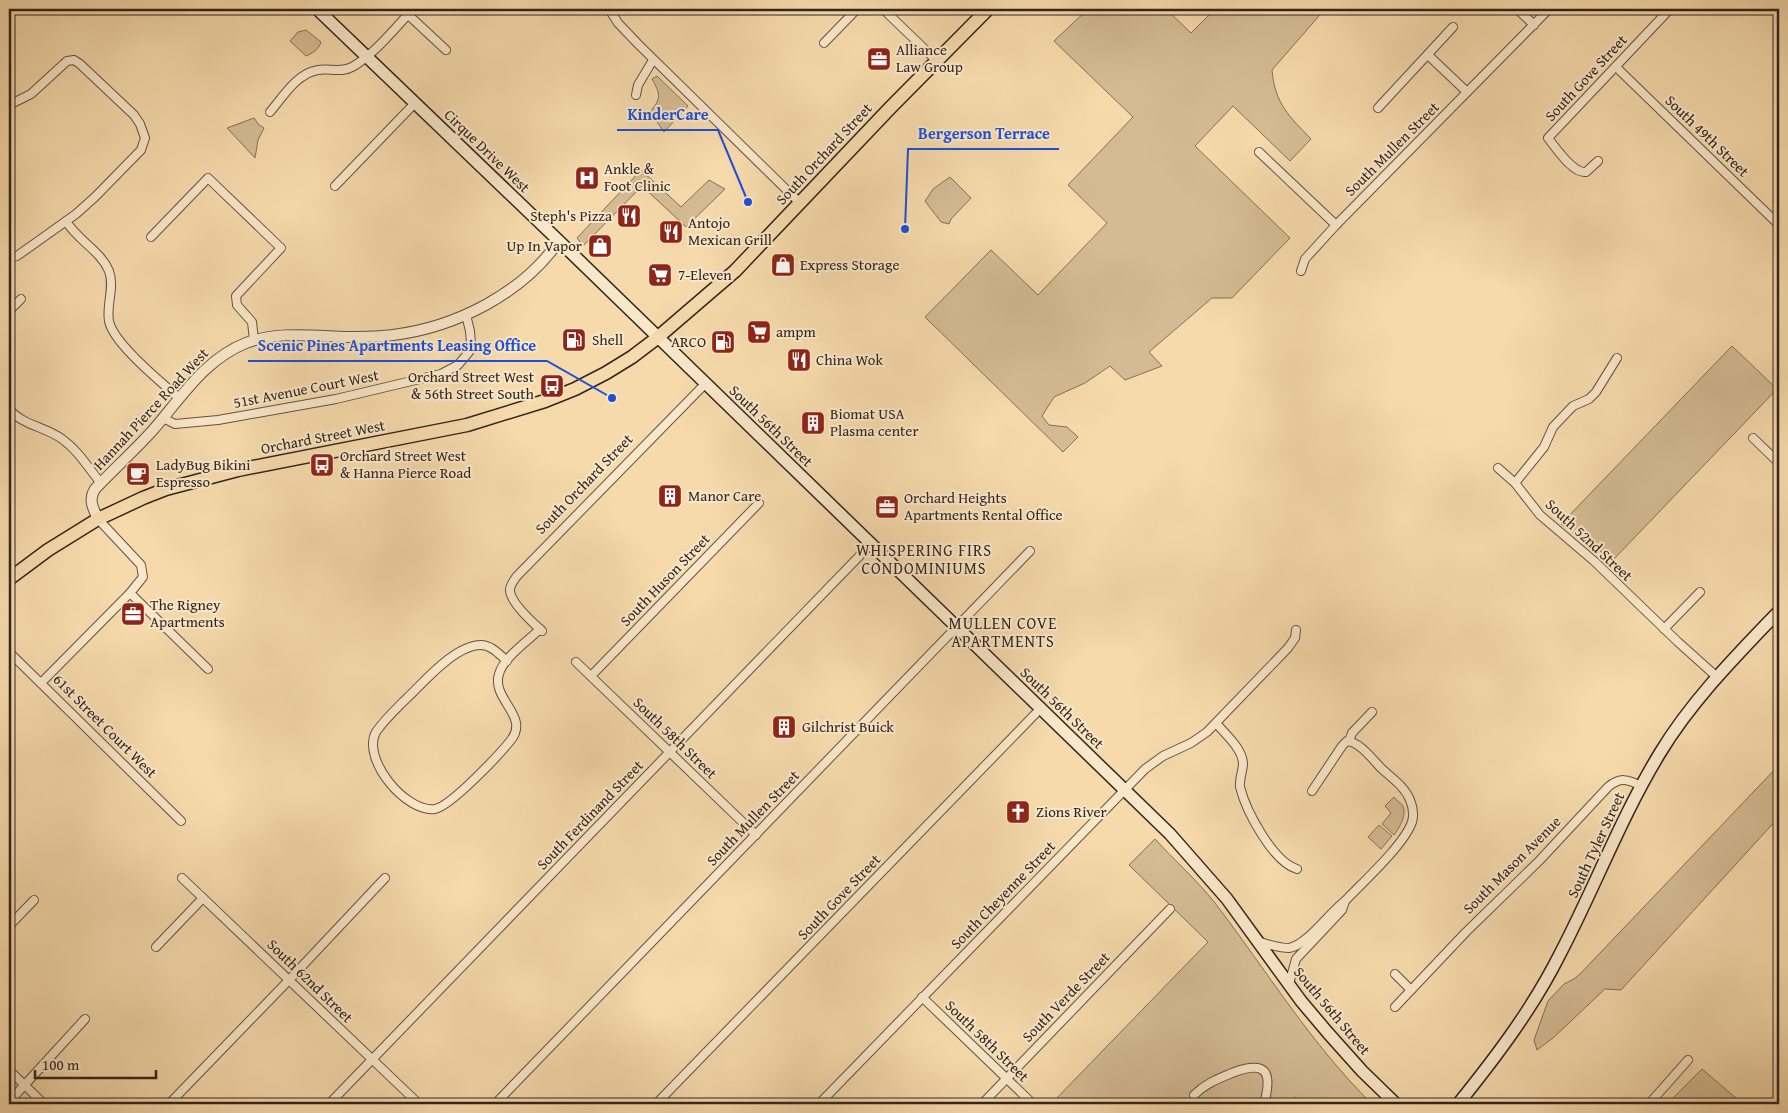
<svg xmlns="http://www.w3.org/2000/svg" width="1788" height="1113" viewBox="0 0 1788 1113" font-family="'Gentium Book Plus',serif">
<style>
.green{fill:#d5bb94;stroke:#847059}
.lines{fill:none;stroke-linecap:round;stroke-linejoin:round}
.minor-casing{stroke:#635242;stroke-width:10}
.tertiary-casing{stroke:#635242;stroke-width:12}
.secondary-casing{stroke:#32241e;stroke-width:14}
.primary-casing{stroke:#32241e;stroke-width:15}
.minor{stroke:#f9e7c9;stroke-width:8}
.tertiary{stroke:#f9e7c9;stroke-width:10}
.secondary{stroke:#f9e7c9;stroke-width:11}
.primary{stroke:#f6daac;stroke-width:12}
.labels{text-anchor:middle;stroke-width:4;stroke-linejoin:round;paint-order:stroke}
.poi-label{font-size:15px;fill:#32241e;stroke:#f9e7c9;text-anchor:start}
.street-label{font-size:15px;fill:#32241e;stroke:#f9e7c9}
.neighbourhood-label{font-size:16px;letter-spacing:1px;fill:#32241e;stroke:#f9e7c9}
.leader{fill:none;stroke:#1d4ed8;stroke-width:2}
.callout-dot{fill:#1d4ed8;stroke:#f9e7c9;stroke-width:2}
.callout-label{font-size:16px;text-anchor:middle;font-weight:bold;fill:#1d4ed8;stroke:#f9e7c9;stroke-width:4;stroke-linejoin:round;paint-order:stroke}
</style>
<rect width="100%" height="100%" fill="#f6daac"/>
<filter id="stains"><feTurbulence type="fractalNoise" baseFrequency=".004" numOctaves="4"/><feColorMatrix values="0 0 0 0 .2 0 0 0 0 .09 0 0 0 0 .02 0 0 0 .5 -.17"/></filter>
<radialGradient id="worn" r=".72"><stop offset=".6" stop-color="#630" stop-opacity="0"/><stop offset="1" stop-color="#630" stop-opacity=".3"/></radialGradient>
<g class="green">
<path d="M 1088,9 L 1166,9 L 1191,33 L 1215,9 L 1325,9 L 1272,70 C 1275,104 1289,116 1311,139 L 1290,161 L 1233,106 L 1195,146 L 1290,238 L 1232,298 L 1212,298 L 1149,352 L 1162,366 L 1125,380 L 1110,366 L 1085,383 L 1054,397 L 1042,416 L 1049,425 L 1067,427 L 1078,437 L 1063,452 L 925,317 L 991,250 L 1038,295 L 1107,223 L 1068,185 L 1133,117 L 1054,41 Z"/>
<path d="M 306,30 L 321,42 C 319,49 313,53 306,56 L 290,41 L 298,32 Z"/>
<path d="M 657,76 L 688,106 L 664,132 L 650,112 C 662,98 660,94 652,79 Z"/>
<polygon points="254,118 259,125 264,128 258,140 255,158 227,128"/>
<polygon points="641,170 681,207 709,180 725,189 686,227 642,186 583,246 577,238"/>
<polygon points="950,177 971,198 951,219 949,224 941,222 925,201 933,189"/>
<polygon points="1732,346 1777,389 1613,560 1561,524"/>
<polygon points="1779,765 1779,817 1621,990 1605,989 1553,1038 1537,1050 1534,1040 1548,1001 1564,984 1574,979 1581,973"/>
<path d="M 1394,797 C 1396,800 1401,803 1403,806 C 1407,816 1399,828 1394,835 L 1382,824 L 1391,813 L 1385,806 Z"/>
<polygon points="1379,825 1392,836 1381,849 1368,837"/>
<path d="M 1155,839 C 1174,860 1197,880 1215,903 C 1267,971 1311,1044 1372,1104 L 1303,1104 L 1295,1097 L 1289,1104 L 1051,1104 L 1208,942 L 1129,865 Z"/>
<polygon points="1702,1069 1743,1104 1667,1104"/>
</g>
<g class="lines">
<defs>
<g id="minor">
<polyline points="402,9 446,50"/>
<polyline points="609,9 618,23 638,44 800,203"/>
<polyline points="883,9 937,61"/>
<polyline points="1517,9 1534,25"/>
<polyline points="824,43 857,9"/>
<polyline points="1428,55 1467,92"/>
<polyline points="1616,67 1779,225"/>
<polyline points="636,95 638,85 653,60"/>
<polyline points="9,105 31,94 67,61 74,60 80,64 134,115 140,124 145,138 141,150 95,197 76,214 17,256 9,258"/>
<polyline points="1378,108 1453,27"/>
<path d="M 270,112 C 283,97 297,73 318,70 C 330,68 341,73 352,67 C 373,56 397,26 413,9"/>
<polyline points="1259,152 1336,225"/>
<path d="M 1598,161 L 1586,172 C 1573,174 1556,148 1548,138 L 1670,9"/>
<polyline points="335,186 415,103"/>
<path d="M 66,221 C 77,240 101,251 109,271 C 115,287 106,305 109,321 C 113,343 161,382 179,398"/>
<polyline points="151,237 208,178 281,248 236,296 237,305 252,322 254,340"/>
<polyline points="1301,271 1305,259 1336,225 1549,9"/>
<polyline points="9,311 21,299"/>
<path d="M 9,409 C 22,425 46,427 62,439 C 79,451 88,468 101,483"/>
<polyline points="163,418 175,424 218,420 336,399 441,374 458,365 469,352 471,344 470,331 466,315"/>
<polyline points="1753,438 1779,463"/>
<polyline points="1498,468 1515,483 1540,515 1594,561 1678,642 1717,677"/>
<polyline points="1515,483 1544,447 1553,427 1573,406 1589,399 1596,392 1617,358"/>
<polyline points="98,519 141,565 143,577 130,593 208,669"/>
<polyline points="1664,629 1700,592"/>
<path d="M 542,631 C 533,623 510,602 510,590 C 510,585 514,580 517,576 L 705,384"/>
<polyline points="9,652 181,821"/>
<path d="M 507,661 C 499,654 491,645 481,645 C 455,645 424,682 407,698 C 396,709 385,719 376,732 C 361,759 406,813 435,809 C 451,806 499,755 511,740 C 530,716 491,699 499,674 C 503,658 528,641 540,629"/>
<polyline points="576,662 756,835"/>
<polyline points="591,676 759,503"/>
<polyline points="41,683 130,593"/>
<path d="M 1216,723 C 1225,734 1242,748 1243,763 C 1243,771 1239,779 1240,787 C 1246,811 1273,862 1297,869"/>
<polyline points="1349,741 1352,733 1372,712"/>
<polyline points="182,878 419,1104"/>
<polyline points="9,926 34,900"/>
<path d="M 1259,942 C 1268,944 1279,948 1289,948 C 1306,946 1330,912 1345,901 C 1363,882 1404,845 1412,822 C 1414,815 1413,807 1410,800 C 1405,787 1392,778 1382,769 C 1373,760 1360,742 1347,741 L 1342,746 L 1312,791"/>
<polyline points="156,947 203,898"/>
<polyline points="1395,974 1411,990"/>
<polyline points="1289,984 1296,959 1342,910 1345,901"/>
<polyline points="922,997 1033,1104"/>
<path d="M 1395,1007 L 1466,932 L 1539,861 L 1608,787 C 1620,777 1628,779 1641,786"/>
<polyline points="9,1070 44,1104"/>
<path d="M 1194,1095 C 1206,1083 1218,1079 1232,1073 C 1266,1060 1273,1071 1264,1104"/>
<polyline points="9,1102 85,1019"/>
<polyline points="169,1104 289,980 385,878"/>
<polyline points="329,1104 871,544"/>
<polyline points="495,1104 1030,551"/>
<polyline points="656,1104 1041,708"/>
<polyline points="819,1104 1145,769 1163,756 1191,743 1207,732 1288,648 1295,638 1296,630"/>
<polyline points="982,1104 1170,909"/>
<polyline points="1649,1104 1688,1060"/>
</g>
<path id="tertiary" d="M 98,519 C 93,508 88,500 95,489 C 114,469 135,450 153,430 C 181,398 205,359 246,343 C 277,331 315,336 347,337 C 362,337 378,337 393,335 C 456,327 522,294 559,241"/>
<g id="secondary">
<polyline points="317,9 559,241 1170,834 1227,899 1301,1001 1328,1033 1362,1071 1396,1104"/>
<path d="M 1458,1104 C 1496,1057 1533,1008 1560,954 C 1595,887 1621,817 1660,753 C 1692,700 1737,655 1779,611"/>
</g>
<polyline id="primary" points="9,579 48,550 98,519 143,498 166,489 238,470 467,425 545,401 575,389 606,373 632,357 657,338 735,271 891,107 988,9"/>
</defs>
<use href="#minor" class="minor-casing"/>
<use href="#tertiary" class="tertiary-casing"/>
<use href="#secondary" class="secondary-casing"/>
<use href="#primary" class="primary-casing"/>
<use href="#minor" class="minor"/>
<use href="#tertiary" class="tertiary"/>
<use href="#secondary" class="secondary"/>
<use href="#primary" class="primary"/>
</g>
<defs>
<symbol id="office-square" viewBox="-11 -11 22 22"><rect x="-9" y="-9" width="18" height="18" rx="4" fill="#8f2418" stroke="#f9e7c9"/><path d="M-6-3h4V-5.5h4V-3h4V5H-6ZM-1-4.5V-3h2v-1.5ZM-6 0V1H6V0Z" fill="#fff"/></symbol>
<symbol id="hospital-square" viewBox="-11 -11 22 22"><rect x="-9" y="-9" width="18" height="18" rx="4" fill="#8f2418" stroke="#f9e7c9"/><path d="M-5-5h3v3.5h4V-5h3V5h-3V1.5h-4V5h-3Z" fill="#fff"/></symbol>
<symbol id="restaurant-square" viewBox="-11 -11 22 22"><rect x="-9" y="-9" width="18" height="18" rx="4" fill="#8f2418" stroke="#f9e7c9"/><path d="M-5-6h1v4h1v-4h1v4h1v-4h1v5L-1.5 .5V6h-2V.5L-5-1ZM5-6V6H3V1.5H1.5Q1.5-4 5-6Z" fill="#fff"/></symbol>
<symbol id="shop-square" viewBox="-11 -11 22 22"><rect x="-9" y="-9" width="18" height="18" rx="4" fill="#8f2418" stroke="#f9e7c9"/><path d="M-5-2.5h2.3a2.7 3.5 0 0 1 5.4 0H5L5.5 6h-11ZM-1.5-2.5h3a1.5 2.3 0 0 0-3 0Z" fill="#fff"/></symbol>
<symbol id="supermarket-square" viewBox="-11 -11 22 22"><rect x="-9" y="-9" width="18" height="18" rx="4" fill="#8f2418" stroke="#f9e7c9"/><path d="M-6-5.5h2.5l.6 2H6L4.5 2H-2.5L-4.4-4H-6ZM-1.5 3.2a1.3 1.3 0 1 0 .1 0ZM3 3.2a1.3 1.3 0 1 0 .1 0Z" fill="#fff"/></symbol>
<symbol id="fuel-square" viewBox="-11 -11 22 22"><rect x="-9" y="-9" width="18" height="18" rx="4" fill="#8f2418" stroke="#f9e7c9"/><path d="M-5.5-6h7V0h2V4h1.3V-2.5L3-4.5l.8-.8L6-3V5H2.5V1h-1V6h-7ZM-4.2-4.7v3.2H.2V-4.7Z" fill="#fff"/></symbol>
<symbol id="bus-square" viewBox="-11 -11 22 22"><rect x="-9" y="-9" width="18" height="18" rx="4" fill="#8f2418" stroke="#f9e7c9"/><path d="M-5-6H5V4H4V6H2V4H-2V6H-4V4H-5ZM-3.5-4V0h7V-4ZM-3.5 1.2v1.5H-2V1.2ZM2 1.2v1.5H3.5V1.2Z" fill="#fff"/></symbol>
<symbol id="building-square" viewBox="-11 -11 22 22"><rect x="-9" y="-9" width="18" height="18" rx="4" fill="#8f2418" stroke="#f9e7c9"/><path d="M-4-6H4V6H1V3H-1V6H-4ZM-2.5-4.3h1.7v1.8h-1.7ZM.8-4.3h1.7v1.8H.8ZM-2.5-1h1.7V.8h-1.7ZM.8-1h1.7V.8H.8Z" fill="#fff"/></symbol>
<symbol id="cafe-square" viewBox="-11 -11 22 22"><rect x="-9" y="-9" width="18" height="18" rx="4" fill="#8f2418" stroke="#f9e7c9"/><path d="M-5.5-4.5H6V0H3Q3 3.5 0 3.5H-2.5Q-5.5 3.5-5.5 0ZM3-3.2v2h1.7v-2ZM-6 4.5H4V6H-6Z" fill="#fff"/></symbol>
<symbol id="church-square" viewBox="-11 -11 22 22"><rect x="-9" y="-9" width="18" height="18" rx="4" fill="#8f2418" stroke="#f9e7c9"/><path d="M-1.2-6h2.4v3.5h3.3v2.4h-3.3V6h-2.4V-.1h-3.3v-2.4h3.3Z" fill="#fff"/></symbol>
</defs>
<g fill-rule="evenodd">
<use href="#office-square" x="865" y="45" width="28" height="28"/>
<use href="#hospital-square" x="573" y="164" width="28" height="28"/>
<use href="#restaurant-square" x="615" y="202" width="28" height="28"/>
<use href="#restaurant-square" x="657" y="218" width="28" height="28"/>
<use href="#shop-square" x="586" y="232" width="28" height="28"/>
<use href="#shop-square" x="769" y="251" width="28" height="28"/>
<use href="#supermarket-square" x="646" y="261" width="28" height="28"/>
<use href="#supermarket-square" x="745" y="318" width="28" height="28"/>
<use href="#fuel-square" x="560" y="326" width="28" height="28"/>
<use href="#fuel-square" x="709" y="328" width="28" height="28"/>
<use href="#restaurant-square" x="785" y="346" width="28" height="28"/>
<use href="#bus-square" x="538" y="372" width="28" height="28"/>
<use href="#building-square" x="799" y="409" width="28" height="28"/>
<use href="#bus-square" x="308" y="451" width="28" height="28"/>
<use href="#cafe-square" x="124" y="460" width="28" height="28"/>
<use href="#building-square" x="656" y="482" width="28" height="28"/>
<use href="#office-square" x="873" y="493" width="28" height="28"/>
<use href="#office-square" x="119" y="600" width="28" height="28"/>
<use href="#building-square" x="770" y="713" width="28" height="28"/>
<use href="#church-square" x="1004" y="798" width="28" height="28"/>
</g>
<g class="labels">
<g class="poi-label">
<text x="896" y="55">Alliance<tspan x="896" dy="17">Law Group</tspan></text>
<text x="604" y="174">Ankle &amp;<tspan x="604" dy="17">Foot Clinic</tspan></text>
<text x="612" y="221" text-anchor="end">Steph's Pizza</text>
<text x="688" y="228">Antojo<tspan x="688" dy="17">Mexican Grill</tspan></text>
<text x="582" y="251" text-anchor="end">Up In Vapor</text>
<text x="800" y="270">Express Storage</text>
<text x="678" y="280">7-Eleven</text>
<text x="776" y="337">ampm</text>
<text x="592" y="345">Shell</text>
<text x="706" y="347" text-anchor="end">ARCO</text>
<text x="816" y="365">China Wok</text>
<text x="534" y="382" text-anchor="end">Orchard Street West<tspan x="534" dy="17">&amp; 56th Street South</tspan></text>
<text x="830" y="419">Biomat USA<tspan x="830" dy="17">Plasma center</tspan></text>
<text x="340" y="461">Orchard Street West<tspan x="340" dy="17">&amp; Hanna Pierce Road</tspan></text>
<text x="156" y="470">LadyBug Bikini<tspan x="156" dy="17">Espresso</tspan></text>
<text x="688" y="501">Manor Care</text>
<text x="904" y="503">Orchard Heights<tspan x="904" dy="17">Apartments Rental Office</tspan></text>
<text x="150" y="610">The Rigney<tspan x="150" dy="17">Apartments</tspan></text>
<text x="802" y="732">Gilchrist Buick</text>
<text x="1036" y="817">Zions River</text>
</g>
<g class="street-label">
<text transform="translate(1586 78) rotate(-47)" y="5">South Gove Street</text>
<text transform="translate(1707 136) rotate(44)" y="5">South 49th Street</text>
<text transform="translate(1392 149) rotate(-45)" y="5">South Mullen Street</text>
<text transform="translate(487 151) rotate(44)" y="5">Cirque Drive West</text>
<text transform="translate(824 154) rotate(-47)" y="5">South Orchard Street</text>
<text transform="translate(306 389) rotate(-11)" y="5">51st Avenue Court West</text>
<text transform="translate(151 409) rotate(-47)" y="5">Hannah Pierce Road West</text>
<text transform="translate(771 426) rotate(44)" y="5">South 56th Street</text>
<text transform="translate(323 437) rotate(-11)" y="5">Orchard Street West</text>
<text transform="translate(584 484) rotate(-46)" y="5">South Orchard Street</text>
<text transform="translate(1589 540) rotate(43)" y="5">South 52nd Street</text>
<text transform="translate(665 580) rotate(-46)" y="5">South Huson Street</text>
<text transform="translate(1062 708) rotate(44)" y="5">South 56th Street</text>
<text transform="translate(105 726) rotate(45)" y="5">61st Street Court West</text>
<text transform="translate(675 738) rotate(44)" y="5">South 58th Street</text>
<text transform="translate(590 815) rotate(-46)" y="5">South Ferdinand Street</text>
<text transform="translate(753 818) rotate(-46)" y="5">South Mullen Street</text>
<text transform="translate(1596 845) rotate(-65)" y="5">South Tyler Street</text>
<text transform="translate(1512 865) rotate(-45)" y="5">South Mason Avenue</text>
<text transform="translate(1003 895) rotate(-46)" y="5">South Cheyenne Street</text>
<text transform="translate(839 897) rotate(-46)" y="5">South Gove Street</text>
<text transform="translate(310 981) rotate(44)" y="5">South 62nd Street</text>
<text transform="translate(1066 997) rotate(-46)" y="5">South Verde Street</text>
<text transform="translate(1332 1011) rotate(50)" y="5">South 56th Street</text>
<text transform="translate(987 1041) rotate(44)" y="5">South 58th Street</text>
</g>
<g class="neighbourhood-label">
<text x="924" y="556">WHISPERING FIRS<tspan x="924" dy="18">CONDOMINIUMS</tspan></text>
<text x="1003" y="629">MULLEN COVE<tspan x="1003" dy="18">APARTMENTS</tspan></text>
</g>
</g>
<path class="leader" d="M748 202L718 130H617M905 229L908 149H1059M612 398L547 361H248"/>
<g class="callout-dot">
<circle cx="748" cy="202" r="5"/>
<circle cx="905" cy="229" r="5"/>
<circle cx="612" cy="398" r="5"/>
</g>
<g class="callout-label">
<text x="668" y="120">KinderCare</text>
<text x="984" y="139">Bergerson Terrace</text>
<text x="397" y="351">Scenic Pines Apartments Leasing Office</text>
</g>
<rect width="1788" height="1113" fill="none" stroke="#f6daac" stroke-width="30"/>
<rect x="10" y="10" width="1768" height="1093" fill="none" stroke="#32241e" stroke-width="2.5"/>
<rect x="15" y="15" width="1758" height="1083" fill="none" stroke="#32241e"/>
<path d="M35 1070v8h121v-8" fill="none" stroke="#32241e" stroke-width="2.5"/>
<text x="42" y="1070" font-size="15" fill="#32241e" stroke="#f9e7c9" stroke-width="4" paint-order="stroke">100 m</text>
<rect width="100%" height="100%" filter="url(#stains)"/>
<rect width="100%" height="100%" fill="url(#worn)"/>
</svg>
